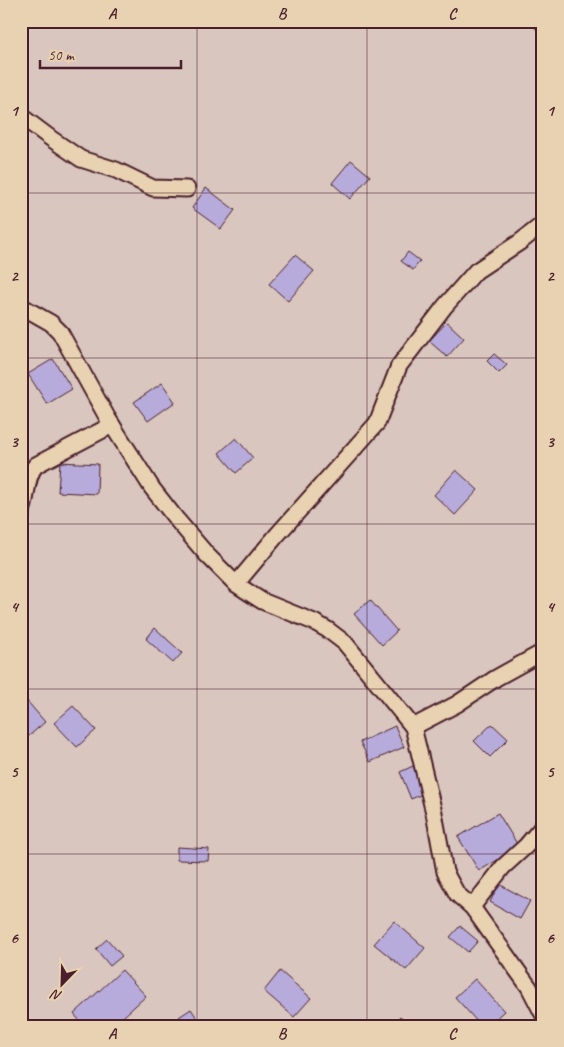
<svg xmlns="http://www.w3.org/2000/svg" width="564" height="1047" viewBox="0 0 564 1047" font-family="Caveat,sans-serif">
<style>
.building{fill:#b7abdc;stroke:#4a1f2b}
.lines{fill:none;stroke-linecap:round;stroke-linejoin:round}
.minor-casing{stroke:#4a1f2b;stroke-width:19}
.minor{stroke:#e8d2b1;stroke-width:15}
.grid{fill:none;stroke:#4a1f2b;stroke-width:1;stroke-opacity:0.55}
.neatline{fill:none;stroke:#4a1f2b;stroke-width:2}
.grid-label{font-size:16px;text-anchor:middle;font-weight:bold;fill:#4a1f2b}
</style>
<rect width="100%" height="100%" fill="#d9c6be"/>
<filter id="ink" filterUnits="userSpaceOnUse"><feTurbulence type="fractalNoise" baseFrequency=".02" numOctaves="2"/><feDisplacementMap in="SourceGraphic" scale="10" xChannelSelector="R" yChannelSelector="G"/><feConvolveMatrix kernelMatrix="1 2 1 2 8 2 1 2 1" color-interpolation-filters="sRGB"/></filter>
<g filter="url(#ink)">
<g class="building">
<polygon points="351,160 370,176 350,199 332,183"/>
<polygon points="206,188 235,210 221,229 192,208"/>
<polygon points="408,252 420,261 413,270 401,261"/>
<polygon points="295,255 314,271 288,301 269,284"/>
<polygon points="447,322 464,338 447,357 429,341"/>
<polygon points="494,354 507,365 499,373 487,361"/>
<polygon points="53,359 72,389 47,404 28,374"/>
<polygon points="162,383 175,402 148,421 134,402"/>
<polygon points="236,438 253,458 236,473 219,453"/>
<polygon points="60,462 98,464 97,494 58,492"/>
<polygon points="456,470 478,490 455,515 434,495"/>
<polygon points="370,600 397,631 382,645 354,614"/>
<polygon points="155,628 182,653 173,663 146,639"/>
<polygon points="27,701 45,722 22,742 21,741 21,706"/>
<polygon points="73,706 96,730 77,747 54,723"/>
<polygon points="492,724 508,739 490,757 474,741"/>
<polygon points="395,726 404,747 370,762 360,742"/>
<polygon points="413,766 425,793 411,799 400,772"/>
<polygon points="498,813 519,847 479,871 458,837"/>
<polygon points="177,847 209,849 208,861 177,860"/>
<polygon points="499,884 530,901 520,919 490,902"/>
<polygon points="394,921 425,948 406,970 374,944"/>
<polygon points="460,926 478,941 468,952 450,937"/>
<polygon points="107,939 122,956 110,966 96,949"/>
<polygon points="122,970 146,996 113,1026 84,1026 74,1014"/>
<polygon points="280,971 311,998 294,1017 264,991"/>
<polygon points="475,979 504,1011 488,1026 481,1026 455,997"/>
<polygon points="191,1009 197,1018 186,1026 179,1017"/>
<polygon points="400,1016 411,1026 390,1026"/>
</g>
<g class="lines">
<defs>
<g id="minor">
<polyline points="542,21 543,23"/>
<polyline points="21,116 53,140 81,159 116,170 153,188 187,189"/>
<polyline points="21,306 51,323 60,332 107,417 152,488 177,520 207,555 236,584 248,592 262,601 314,622 328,630 345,643 413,727 434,813 445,872 457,894 472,907 529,987 543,1014"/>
<path d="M 21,514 C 28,499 25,477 36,465 L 112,425"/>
<polyline points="236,584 277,535 377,423 399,366 445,306 476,271 520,242 543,224"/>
<polyline points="413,727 457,704 496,678 543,652"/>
<polyline points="472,907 503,867 526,846 543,826"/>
</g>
</defs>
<use href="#minor" class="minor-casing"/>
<use href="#minor" class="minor"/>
</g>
</g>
<path class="grid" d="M 197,21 L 197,1026M 367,21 L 367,1026M 21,193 L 543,193M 21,358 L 543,358M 21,524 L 543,524M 21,689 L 543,689M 21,854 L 543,854"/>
<rect width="564" height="1047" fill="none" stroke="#e8d2b1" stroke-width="55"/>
<g transform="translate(62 984) rotate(203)" stroke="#e8d2b1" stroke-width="4" paint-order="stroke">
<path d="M0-4L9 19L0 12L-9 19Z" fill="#4a1f2b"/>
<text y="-8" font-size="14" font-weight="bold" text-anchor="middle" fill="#4a1f2b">N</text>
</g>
<path d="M40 60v8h141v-8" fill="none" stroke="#4a1f2b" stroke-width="2.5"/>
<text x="48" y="60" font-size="15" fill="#4a1f2b" stroke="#e8d2b1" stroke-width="4" paint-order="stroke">50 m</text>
<rect x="28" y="28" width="508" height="992" class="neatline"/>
<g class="grid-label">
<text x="112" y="19">A</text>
<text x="282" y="19">B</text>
<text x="452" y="19">C</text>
<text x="14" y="116">1</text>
<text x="550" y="116">1</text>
<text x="14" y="281">2</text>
<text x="550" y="281">2</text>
<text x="14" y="447">3</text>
<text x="550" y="447">3</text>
<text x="14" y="612">4</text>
<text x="550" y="612">4</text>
<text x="14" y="777">5</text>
<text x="550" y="777">5</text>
<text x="14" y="943">6</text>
<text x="550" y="943">6</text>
<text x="112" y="1039">A</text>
<text x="282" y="1039">B</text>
<text x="452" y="1039">C</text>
</g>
</svg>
